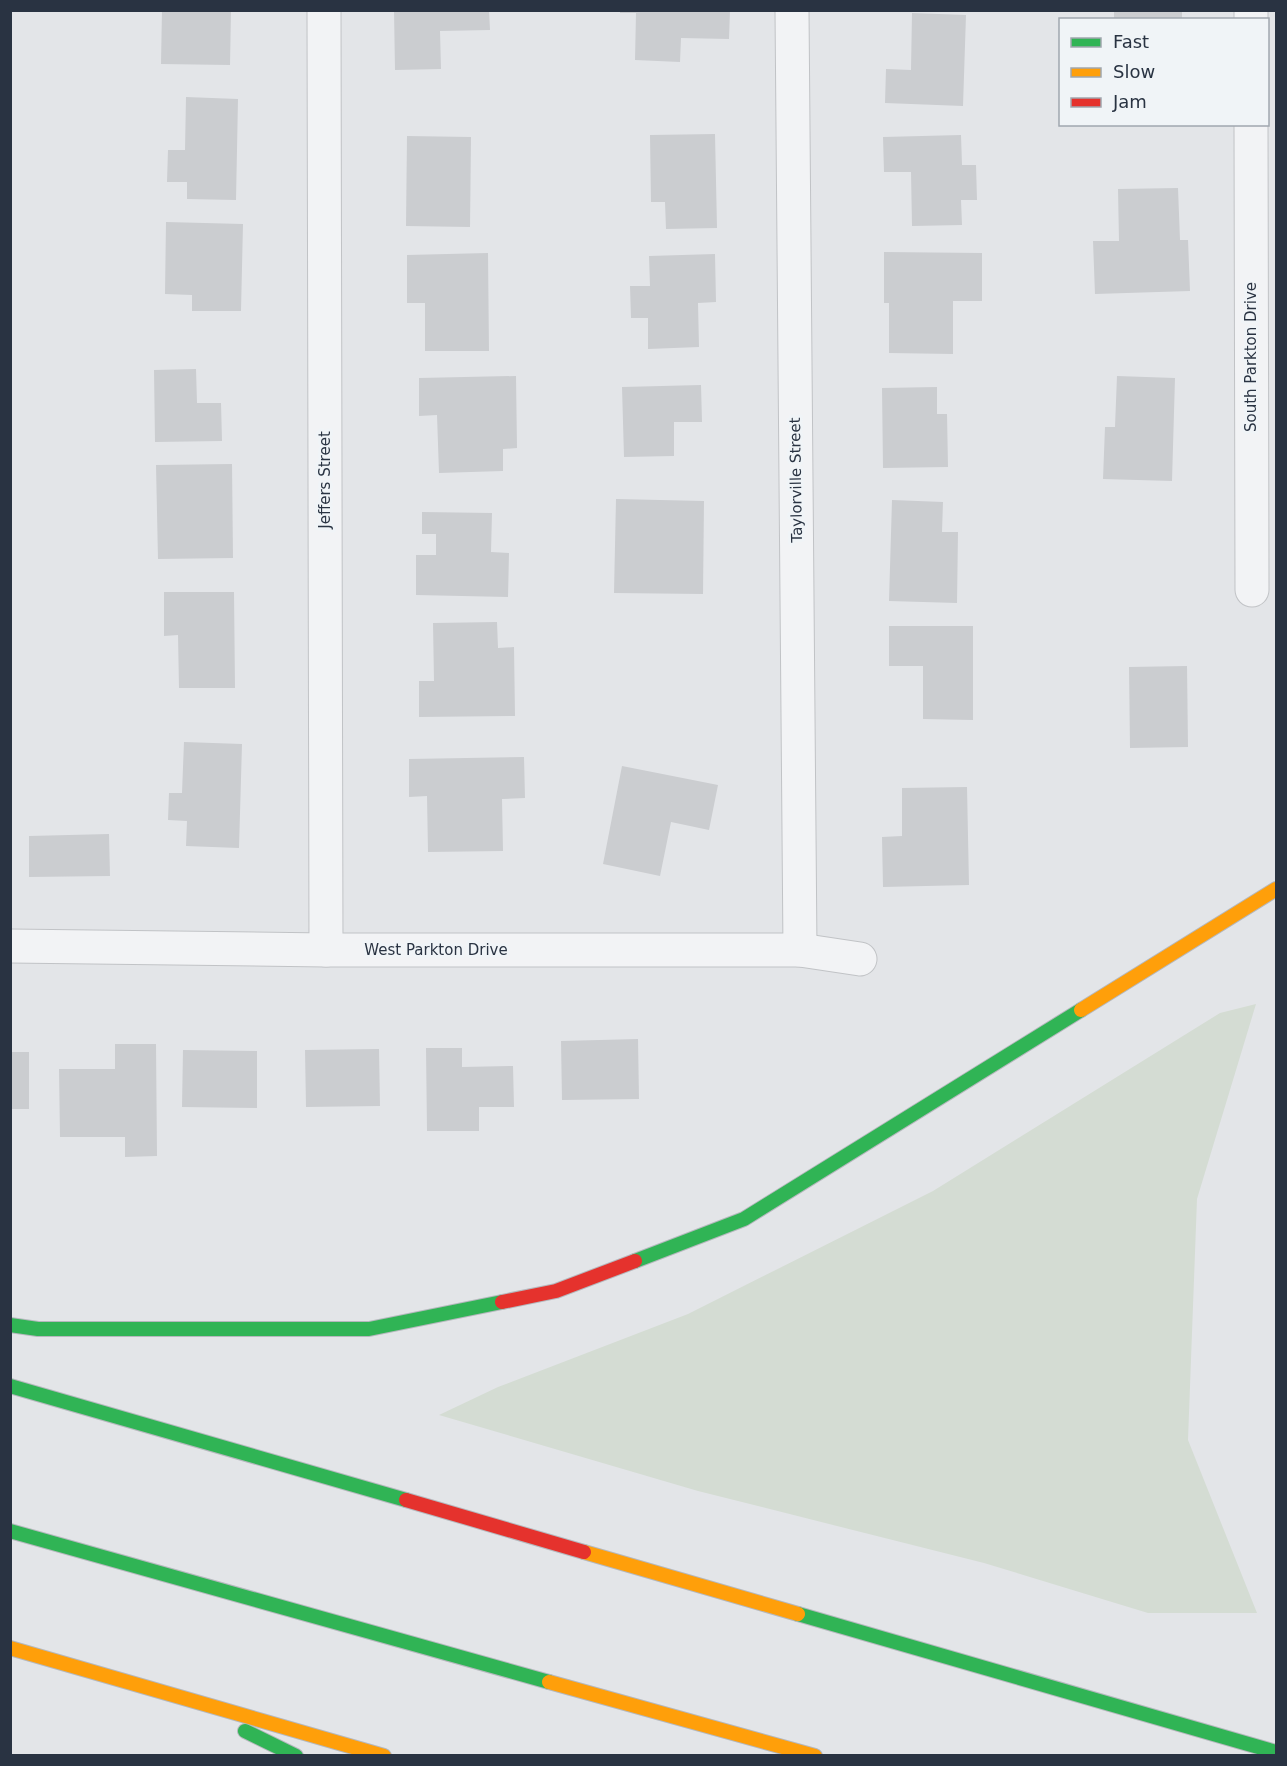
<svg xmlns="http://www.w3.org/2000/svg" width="1287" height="1766" viewBox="0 0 1287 1766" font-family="'DejaVu Sans',sans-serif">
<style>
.green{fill:#d4dcd3}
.building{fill:#cbcdd0}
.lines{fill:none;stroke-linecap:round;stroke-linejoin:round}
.street-casing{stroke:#c1c3c6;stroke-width:35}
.fast-casing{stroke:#b5b8bd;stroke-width:16}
.slow-casing{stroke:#b5b8bd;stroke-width:16}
.jam-casing{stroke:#b5b8bd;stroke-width:16}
.street{stroke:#f2f3f5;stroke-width:33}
.fast{stroke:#30b455;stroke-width:14}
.slow{stroke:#ff9f0a;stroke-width:14}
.jam{stroke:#e5322d;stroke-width:14}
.labels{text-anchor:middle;stroke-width:6;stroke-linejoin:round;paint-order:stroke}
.street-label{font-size:15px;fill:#293342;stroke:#f0f4f7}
</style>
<rect width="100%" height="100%" fill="#e3e5e8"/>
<polygon class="green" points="1256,1004 1197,1199 1188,1440 1257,1613 1148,1613 984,1563 698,1491 439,1415 498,1387 688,1314 933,1191 1220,1013"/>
<g class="building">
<polygon points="162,10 231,10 230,65 161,64"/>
<polygon points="394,10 489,10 490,30 440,31 441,69 395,70"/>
<polygon points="620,10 730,10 729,39 681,38 680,62 635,60 636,13 620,13"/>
<rect x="1114" y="10" width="68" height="10"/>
<polygon points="912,13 966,15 963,106 885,103 886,69 911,70"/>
<polygon points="186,97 238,99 236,200 187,199 187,182 167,182 168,150 185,150"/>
<polygon points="715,134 717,228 666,229 665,202 651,202 650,135"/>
<polygon points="961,135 962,165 976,165 977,200 961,200 962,225 912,226 911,172 884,172 883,137"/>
<polygon points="407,136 471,137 470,227 406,226"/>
<polygon points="1178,188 1180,240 1188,240 1190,291 1095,294 1093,241 1119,241 1118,189"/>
<polygon points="166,222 243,224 241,311 192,311 192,295 165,294"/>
<polygon points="884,252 982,253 982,301 953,301 953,354 889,353 889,303 884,303"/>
<polygon points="488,253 489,351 425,351 425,303 407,303 407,255"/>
<polygon points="715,254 716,302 698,303 699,347 648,349 648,318 631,318 630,286 650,286 649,256"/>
<polygon points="196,369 197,403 221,403 222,441 155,442 154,370"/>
<polygon points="516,376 517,448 503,449 503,471 439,473 437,415 419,416 419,378"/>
<polygon points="1117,376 1175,378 1172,481 1103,479 1105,427 1115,427"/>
<polygon points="701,385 702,422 674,422 674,456 624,457 622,387"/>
<polygon points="937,387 937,414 947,414 948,467 883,468 882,388"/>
<polygon points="232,464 233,558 158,559 156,465"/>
<polygon points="616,499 704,501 703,594 614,593"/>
<polygon points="892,500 943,502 942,532 958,532 957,603 889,601"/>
<polygon points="422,512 492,513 491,552 509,553 508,597 416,595 416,555 436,555 436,534 422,534"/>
<polygon points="164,592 234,592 235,688 179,688 178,635 164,636"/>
<polygon points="497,622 498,648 514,647 515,716 419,717 419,681 434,681 433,623"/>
<polygon points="889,626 973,626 973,720 923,719 923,666 889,666"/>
<polygon points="1187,666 1188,747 1130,748 1129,667"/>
<polygon points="184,742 242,744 239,848 186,846 187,821 168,820 169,793 182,793"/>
<polygon points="524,757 525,798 502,799 503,851 428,852 427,796 409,797 409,759"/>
<polygon points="622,766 718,785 709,830 671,822 660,876 603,864"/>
<polygon points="967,787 969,885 883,887 882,837 902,836 902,788"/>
<polygon points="109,834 110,876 29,877 29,836"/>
<polygon points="638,1039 639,1099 562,1100 561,1041"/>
<polygon points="115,1044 156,1044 157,1156 125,1157 125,1137 60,1137 59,1069 115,1069"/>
<polygon points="426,1048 462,1048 462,1067 513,1066 514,1107 479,1107 479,1131 427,1131"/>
<polygon points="379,1049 380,1106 306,1107 305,1050"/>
<polygon points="183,1050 257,1051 257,1108 182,1107"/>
<rect x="10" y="1052" width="19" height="57"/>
</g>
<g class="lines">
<defs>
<g id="street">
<polyline points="324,10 326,950"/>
<polyline points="792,10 800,950"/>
<polyline points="1251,10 1251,20"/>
<polyline points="1251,124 1252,590"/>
<polyline points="10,946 326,950 800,950 860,959"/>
</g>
<g id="fast">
<polyline points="635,1261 744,1219 1081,1010"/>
<polyline points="10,1325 38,1329 369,1329 502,1302"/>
<polyline points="10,1386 406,1500"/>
<polyline points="10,1531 549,1682"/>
<polyline points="798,1614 1276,1752"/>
<polyline points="245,1731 296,1756"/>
</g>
<g id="slow">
<polyline points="1081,1010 1276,889"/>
<polyline points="584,1552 798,1614"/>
<polyline points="10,1648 384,1756"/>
<polyline points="549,1682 815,1756"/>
</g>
<g id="jam">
<polyline points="502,1302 556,1291 635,1261"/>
<polyline points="406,1500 584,1552"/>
</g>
</defs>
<use href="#street" class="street-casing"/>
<use href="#fast" class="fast-casing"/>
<use href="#slow" class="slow-casing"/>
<use href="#jam" class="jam-casing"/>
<use href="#street" class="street"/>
<use href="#fast" class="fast"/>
<use href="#slow" class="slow"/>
<use href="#jam" class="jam"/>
</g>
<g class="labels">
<g class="street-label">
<text transform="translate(1251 357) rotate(-90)" y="5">South Parkton Drive</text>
<text transform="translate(325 480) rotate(-90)" y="5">Jeffers Street</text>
<text transform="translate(796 480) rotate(-91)" y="5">Taylorville Street</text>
<text x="436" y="955">West Parkton Drive</text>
</g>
</g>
<rect width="1287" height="1766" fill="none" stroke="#293342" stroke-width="24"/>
<rect x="1059" y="18" width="210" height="108" fill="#f0f4f7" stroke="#a0a7af" stroke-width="1.5"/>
<rect x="1071" y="38" width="30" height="9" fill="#30b455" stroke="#a0a7af" stroke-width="1.5"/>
<text x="1113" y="48" font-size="18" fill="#293342">Fast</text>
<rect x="1071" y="68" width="30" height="9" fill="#ff9f0a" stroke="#a0a7af" stroke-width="1.5"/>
<text x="1113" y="78" font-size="18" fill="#293342">Slow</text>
<rect x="1071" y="98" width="30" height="9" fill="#e5322d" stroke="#a0a7af" stroke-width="1.5"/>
<text x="1113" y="108" font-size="18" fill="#293342">Jam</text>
</svg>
